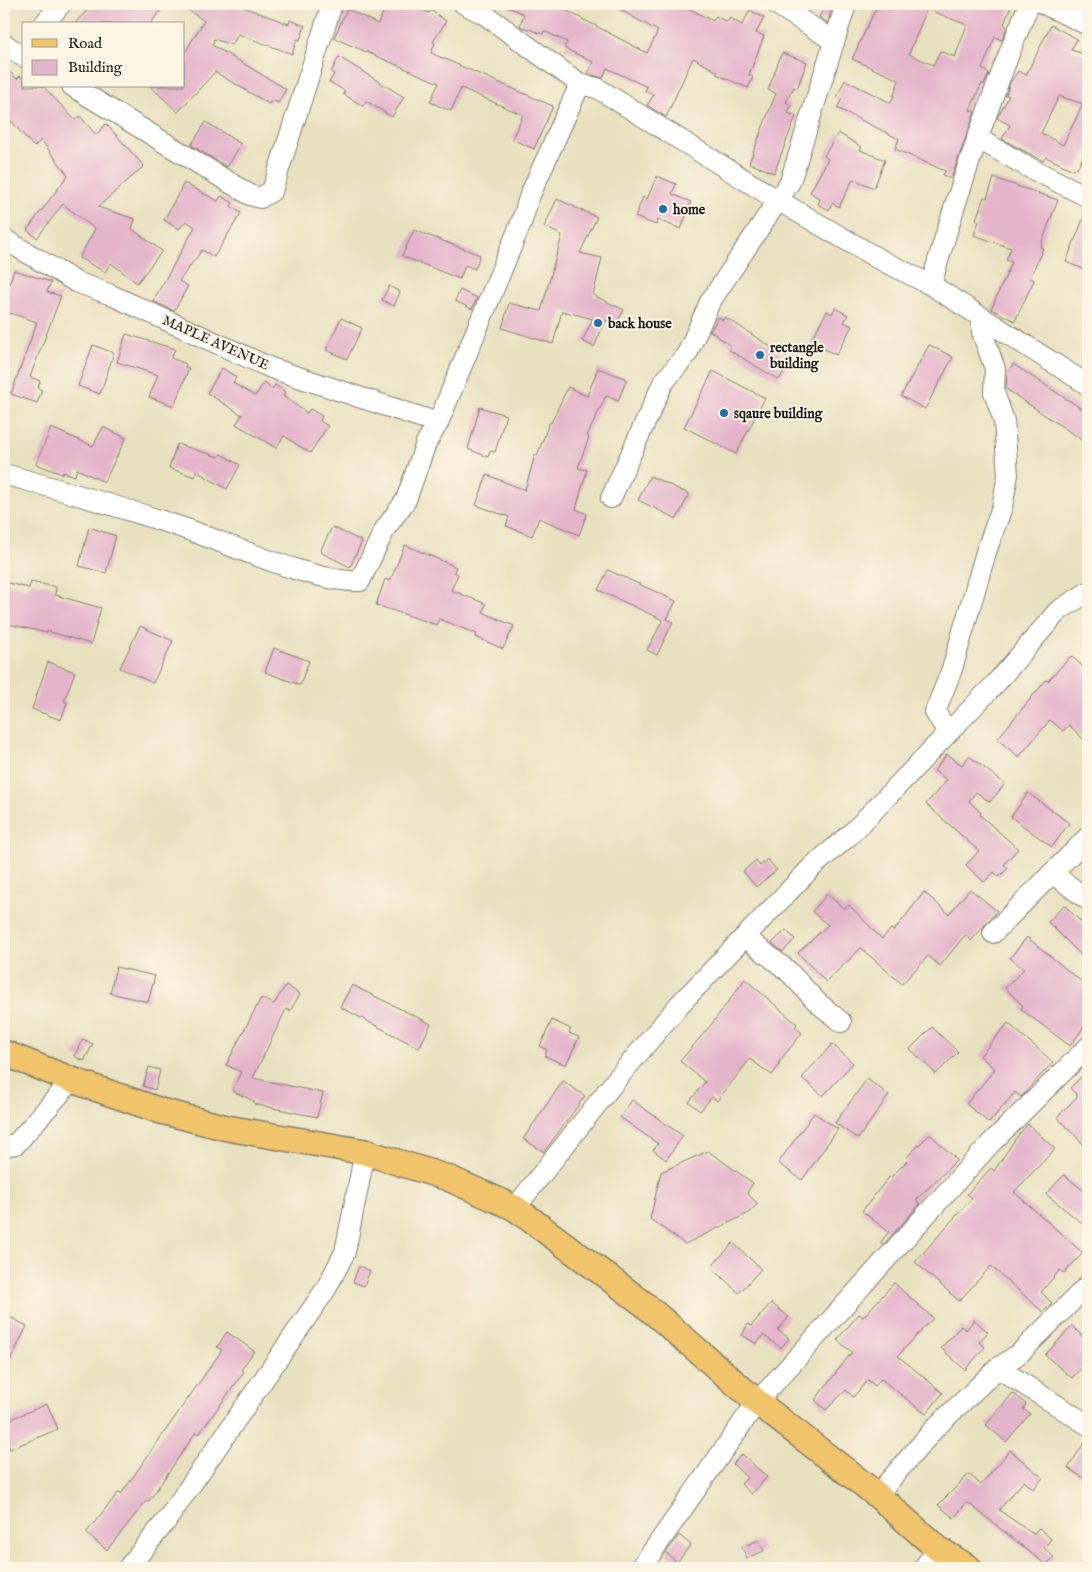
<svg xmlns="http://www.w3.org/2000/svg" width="1092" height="1572" viewBox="0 0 1092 1572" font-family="'IM FELL English',serif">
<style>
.building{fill:#e4b4cb;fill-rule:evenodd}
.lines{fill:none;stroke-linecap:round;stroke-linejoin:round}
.minor-casing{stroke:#827e6e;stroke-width:22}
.major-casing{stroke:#827e6e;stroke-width:28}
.minor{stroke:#fff;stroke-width:20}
.major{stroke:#f1c36a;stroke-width:25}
.poi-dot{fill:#1f6fb2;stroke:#fcf5e5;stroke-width:2}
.labels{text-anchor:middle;stroke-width:4;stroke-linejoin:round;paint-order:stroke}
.poi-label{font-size:14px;font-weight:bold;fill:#1c1c1c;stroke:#fcf5e5;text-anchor:start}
.street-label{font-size:14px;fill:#1c1c1c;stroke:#fcf5e5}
</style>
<rect width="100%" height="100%" fill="#fcf5e5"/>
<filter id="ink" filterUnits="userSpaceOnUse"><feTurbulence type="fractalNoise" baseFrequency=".02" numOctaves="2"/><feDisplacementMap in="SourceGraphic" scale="10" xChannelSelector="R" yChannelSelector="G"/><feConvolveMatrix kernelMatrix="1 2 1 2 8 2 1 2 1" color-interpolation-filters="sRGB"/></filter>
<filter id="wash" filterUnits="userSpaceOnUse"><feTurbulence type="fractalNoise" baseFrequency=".0096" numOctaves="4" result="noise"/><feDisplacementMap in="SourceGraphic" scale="20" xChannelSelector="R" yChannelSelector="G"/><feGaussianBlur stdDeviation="1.12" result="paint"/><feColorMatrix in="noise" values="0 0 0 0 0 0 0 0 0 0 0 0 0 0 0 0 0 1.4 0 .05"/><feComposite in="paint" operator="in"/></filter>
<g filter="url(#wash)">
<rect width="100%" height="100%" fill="#e8e1bf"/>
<g id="blocks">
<g class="building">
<polygon points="93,4 166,4 150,24 74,24"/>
<polygon points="180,4 235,4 289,24 290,20 305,26 300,40 297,39 292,54 238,34 232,45 214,39 212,45 286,89 278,103 272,100 269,104 215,72 178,112 150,86 184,86 184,54 204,21"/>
<polygon points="387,4 409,4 429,13 430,10 446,21 433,42 435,43 431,53 553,106 534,149 512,139 523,115 461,88 451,111 430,102 439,83 334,38 347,9 378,24"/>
<polygon points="501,4 554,4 647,53 658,31 610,4 680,4 713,21 716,16 727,22 730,18 742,25 750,10 764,18 756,33 764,36 749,75 753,77 748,88 716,74 718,72 693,58 666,117 647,105 654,95 645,91 647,87 607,68 603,78 588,74 593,62 564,48 567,42 544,31 543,34 520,26 524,14"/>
<path d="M 878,4 L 1012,4 L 1004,24 L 1007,27 L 1002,40 L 995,37 L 982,69 L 989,73 L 984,85 L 982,83 L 970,110 L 975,112 L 951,179 L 943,175 L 945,171 L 895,149 L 899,139 L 837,108 L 842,99 L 837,97 L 845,80 L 891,103 L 899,80 L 852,59 ZM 927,9 L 967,25 L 955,57 L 940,51 L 933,65 L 909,54 Z"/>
<polygon points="825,7 831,11 828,23 819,17"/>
<path d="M 1051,25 L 1077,39 L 1071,50 L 1088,55 L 1088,147 L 1077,169 L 1074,168 L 1073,170 L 1046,157 L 1043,161 L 1002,139 L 1010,125 L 997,118 L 1009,96 L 1006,95 L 1010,83 L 1018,71 L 1026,75 ZM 1059,96 L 1083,104 L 1063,145 L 1041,133 Z"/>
<polygon points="782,53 807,62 797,89 794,87 786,102 791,105 788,113 796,116 774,173 749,163 776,93 768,90"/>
<polygon points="339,57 404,97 392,117 366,101 363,106 343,94 345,91 329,82 334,74 331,72"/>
<polygon points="4,67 17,79 20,76 24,80 24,86 43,86 75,120 80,116 96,135 106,124 144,166 98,207 135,219 132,229 162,251 137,283 111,263 105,272 79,258 95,229 63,204 37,238 27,230 68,175 41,140 34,147 11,121 4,128"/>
<polygon points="206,122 241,144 227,167 191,145"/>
<polygon points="838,133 862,147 860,150 885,160 874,188 853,179 839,207 832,203 829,210 818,204 820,199 810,192 828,159 824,156"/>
<polygon points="657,176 676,184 672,194 691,202 681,229 658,220 656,225 635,217 643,197 647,199"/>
<polygon points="994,178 1058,200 1040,247 1043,248 1030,278 1034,280 1015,321 991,309 1012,262 1006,260 1011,248 974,235 979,221 976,219 984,197 987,198"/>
<polygon points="184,183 218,201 221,196 233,203 231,206 241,213 214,257 202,250 179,281 188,286 174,311 153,301 195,227 186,221 179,229 164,220"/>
<polygon points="557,199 597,217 580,253 602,258 593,295 624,310 616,325 606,320 594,347 582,341 593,319 562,311 553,344 502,328 509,303 541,311 562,235 544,227"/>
<polygon points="1087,209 1088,209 1088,271 1066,262"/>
<polygon points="414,230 480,255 475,269 465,265 460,279 402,256"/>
<polygon points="14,270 51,282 47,292 61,296 30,377 40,381 38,388 42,390 37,403 11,394 37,322 4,311 4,299"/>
<polygon points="389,286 400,292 394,306 382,300"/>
<polygon points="460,290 477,298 472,309 455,301"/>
<polygon points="835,308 848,315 844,322 852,326 836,355 810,342 827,311 832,314"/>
<polygon points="719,317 723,320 725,317 791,360 779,380 729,350 731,346 710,331"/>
<polygon points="341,318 362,328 347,359 326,350"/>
<polygon points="126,334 175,349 171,358 186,364 185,367 189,368 174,406 149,397 158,375 117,362"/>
<polygon points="93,345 114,353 100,394 78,386"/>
<polygon points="929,345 953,357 925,409 901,396"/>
<polygon points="1013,364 1088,413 1088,444 1006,389 1007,374"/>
<polygon points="222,368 236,377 233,383 255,396 264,383 272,389 275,385 285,392 283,396 307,413 310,409 322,416 320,421 328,426 310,453 284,436 276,448 236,424 242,415 207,393"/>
<polygon points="598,368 627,379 618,401 606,396 587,436 589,437 578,468 587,470 576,509 587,514 579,535 539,518 532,536 506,526 509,517 476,505 487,475 525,490 535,455 537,456 549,423 551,423 568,387 587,396"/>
<polygon points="713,371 765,398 736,454 684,427"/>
<polygon points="480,407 506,415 495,452 490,451 488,457 468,449"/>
<polygon points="103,427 126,438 104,482 77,469 75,476 63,472 62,474 36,464 51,428 93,446"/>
<polygon points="177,444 219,457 221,454 240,465 227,489 196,471 195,477 169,468"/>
<polygon points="650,476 689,494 677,519 638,500"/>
<polygon points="89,527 116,536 106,573 79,566"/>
<polygon points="332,527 362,541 350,567 320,552"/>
<polygon points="405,545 456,567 454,572 458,574 451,590 486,604 483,612 514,626 503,649 476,637 477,634 439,619 437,625 376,605 385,579 390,581"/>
<polygon points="608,570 676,601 667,619 673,622 657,655 647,650 663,620 598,590"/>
<polygon points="4,582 29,588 31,582 56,587 55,595 101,608 91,644 47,631 47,633 4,623"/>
<polygon points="140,626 173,641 153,683 120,668"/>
<polygon points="274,648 309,661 300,685 265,672"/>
<polygon points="1071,656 1088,671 1088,744 1069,725 1063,731 1050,720 1019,757 997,739 1046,680 1048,681"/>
<polygon points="48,662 75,672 64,701 67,702 61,720 32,709"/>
<polygon points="947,754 962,765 969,756 1005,784 990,802 976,792 969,801 981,813 980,815 1018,849 1004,864 1008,868 999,877 994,872 984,882 966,865 979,851 926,804 947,780 934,771"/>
<polygon points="1028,793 1069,823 1052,847 1011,817"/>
<polygon points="767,859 777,870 756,887 743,871 756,860 760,866"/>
<polygon points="970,889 997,911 971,941 965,935 940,966 928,956 902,984 861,948 826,982 798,953 828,925 812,912 827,894 844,909 849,905 882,939 891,929 894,931 924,892 949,914"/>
<polygon points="1064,905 1088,929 1088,962 1048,922"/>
<polygon points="786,930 795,939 783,952 772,943"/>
<polygon points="1027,937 1088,987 1088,1021 1070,1046 1021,1009 1023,1006 1005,988 1024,969 1010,958"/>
<polygon points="116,967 155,976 148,1002 110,993"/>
<polygon points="745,979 797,1024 795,1027 802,1033 778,1063 780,1064 772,1075 750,1059 717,1101 712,1097 700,1111 689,1102 705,1082 680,1061 711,1025"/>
<polygon points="286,985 300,994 290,1011 286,1009 253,1078 323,1093 317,1117 254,1104 254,1101 232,1091 241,1072 226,1065 261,998 274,1004"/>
<polygon points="352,985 431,1024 419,1048 340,1007"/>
<polygon points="552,1020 571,1029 569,1033 579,1037 566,1065 545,1056 547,1050 540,1046"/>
<polygon points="1008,1023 1053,1062 1021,1097 1015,1092 989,1123 966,1104 995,1069 980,1056"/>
<polygon points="932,1027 958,1052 936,1074 910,1049"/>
<polygon points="83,1039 93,1044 84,1061 74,1056"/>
<polygon points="832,1044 853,1063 823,1096 802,1078"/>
<polygon points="149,1067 160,1070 155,1090 143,1086"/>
<polygon points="1088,1070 1088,1149 1057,1117 1078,1096 1070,1088"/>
<polygon points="867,1079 889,1095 858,1139 835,1123"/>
<polygon points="563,1081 585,1096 544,1152 523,1139"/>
<polygon points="632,1100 683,1136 666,1160 653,1150 658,1144 620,1117"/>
<polygon points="814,1113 838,1129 802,1180 778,1163"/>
<polygon points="1028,1124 1055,1149 1014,1192 1083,1253 1064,1273 1060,1270 1041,1292 1052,1303 1043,1312 991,1266 959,1301 915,1262 972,1198 967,1194 991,1168 994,1171 1016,1138"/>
<polygon points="930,1134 957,1160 916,1200 920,1204 883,1245 880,1243 889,1232 862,1211 889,1177 890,1178 908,1160 906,1158"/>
<polygon points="708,1151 753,1183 747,1193 758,1204 747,1214 685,1244 650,1219 661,1172"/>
<polygon points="1064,1175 1088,1194 1088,1228 1046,1194"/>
<polygon points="733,1243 761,1269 739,1293 711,1267"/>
<polygon points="359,1266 370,1271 364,1286 353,1282"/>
<polygon points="894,1283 933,1318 898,1356 943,1393 926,1414 881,1379 875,1386 868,1380 853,1397 846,1390 826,1410 815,1400 852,1352 837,1340 859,1314 863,1317"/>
<polygon points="771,1303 789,1317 778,1330 789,1338 781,1348 763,1335 757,1344 742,1335 748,1324 751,1326"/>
<polygon points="4,1314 27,1326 4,1373"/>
<polygon points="974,1320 988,1332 979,1342 985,1347 965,1370 941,1348 961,1326 966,1330"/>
<polygon points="1072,1326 1088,1342 1088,1361 1072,1378 1045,1355"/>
<polygon points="227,1332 254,1351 241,1370 244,1372 199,1434 196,1432 149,1501 147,1500 107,1550 86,1533 118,1493 121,1494 222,1350 217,1347"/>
<polygon points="1013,1393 1026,1404 1023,1409 1030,1414 1006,1442 986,1425"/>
<polygon points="47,1404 58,1429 10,1449 4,1435 4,1422"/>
<polygon points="1088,1437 1088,1481 1068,1468"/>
<polygon points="1010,1450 1043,1478 1033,1489 1024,1481 999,1510 1033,1534 1039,1528 1051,1539 1044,1548 1054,1557 1046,1565 967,1502 954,1518 938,1505 969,1474 981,1485"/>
<polygon points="742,1454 767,1477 751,1494 741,1484 747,1478 733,1464"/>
<polygon points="679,1535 691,1545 677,1562 666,1553"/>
<polygon points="759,1540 764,1551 747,1558 742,1547"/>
</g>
</g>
</g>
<g filter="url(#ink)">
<use href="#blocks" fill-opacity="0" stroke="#827e6e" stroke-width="1"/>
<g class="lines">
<defs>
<g id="minor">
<polyline points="464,4 484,14 580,84 597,88 779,201 877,258 931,285 1088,385"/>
<polyline points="776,4 834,41"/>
<polyline points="1044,4 1088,25"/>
<polyline points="44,24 61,4"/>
<polyline points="4,44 24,57"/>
<polyline points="72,86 250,195 260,198 272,191 332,4"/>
<polyline points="977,138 1028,167 1088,197"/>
<polyline points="4,239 76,282 109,294 271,368 438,423"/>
<path d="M 931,285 C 958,189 991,96 1029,4"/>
<path d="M 4,474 C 65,491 126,508 186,529 C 232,545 314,583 360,581 L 385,529 L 406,500 L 426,443 L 438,423 L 521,223 L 530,195 L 580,84"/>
<polyline points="611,498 663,383 687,354 710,302 790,182 846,4"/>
<polyline points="948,732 935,712 952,669 986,552 1002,507 1008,475 1004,421 994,392 995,369 982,332 982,317"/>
<polyline points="1052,873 1088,900"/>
<polyline points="993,933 1088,837"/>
<polyline points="745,937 788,971 817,1002 841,1022"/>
<polyline points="4,1146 16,1144 72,1080"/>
<polyline points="515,1208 616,1080 679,1005 813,866 851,834 996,683 1058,611 1088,592"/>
<polyline points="998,1368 1088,1425"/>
<polyline points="877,1495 936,1427 998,1368 1020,1353 1088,1285"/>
<polyline points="128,1568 166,1521 326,1289 345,1252 365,1152"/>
<polyline points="641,1568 757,1402 991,1143 1088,1047"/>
<polyline points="924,1568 937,1548"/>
</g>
<polyline id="major" points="4,1053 72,1080 161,1111 227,1128 365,1152 448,1178 515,1208 644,1304 757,1402 877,1495 937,1548 969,1568"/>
</defs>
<use href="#minor" class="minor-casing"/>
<use href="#major" class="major-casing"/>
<use href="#minor" class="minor"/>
<use href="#major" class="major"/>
</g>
</g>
<g class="poi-dot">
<circle cx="663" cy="209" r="5"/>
<circle cx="598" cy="323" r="5"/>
<circle cx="760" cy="355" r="5"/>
<circle cx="724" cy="413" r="5"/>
</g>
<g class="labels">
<g class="poi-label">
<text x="673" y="214">home</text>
<text x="608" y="328">back house</text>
<text x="770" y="352">rectangle<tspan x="770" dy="16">building</tspan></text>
<text x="734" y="418">sqaure building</text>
</g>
<g class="street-label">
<text transform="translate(216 342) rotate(24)" y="5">MAPLE AVENUE</text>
</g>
</g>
<rect width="1092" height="1572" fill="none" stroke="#fcf5e5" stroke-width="20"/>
<rect x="22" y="22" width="162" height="65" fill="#fcf5e5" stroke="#a29e95"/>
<rect x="32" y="39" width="25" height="8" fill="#f1c36a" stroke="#a29e95"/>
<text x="68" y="48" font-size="15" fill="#1c1c1c">Road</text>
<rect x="32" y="60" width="25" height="15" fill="#e4b4cb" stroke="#a29e95"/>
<text x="68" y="72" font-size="15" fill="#1c1c1c">Building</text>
</svg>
